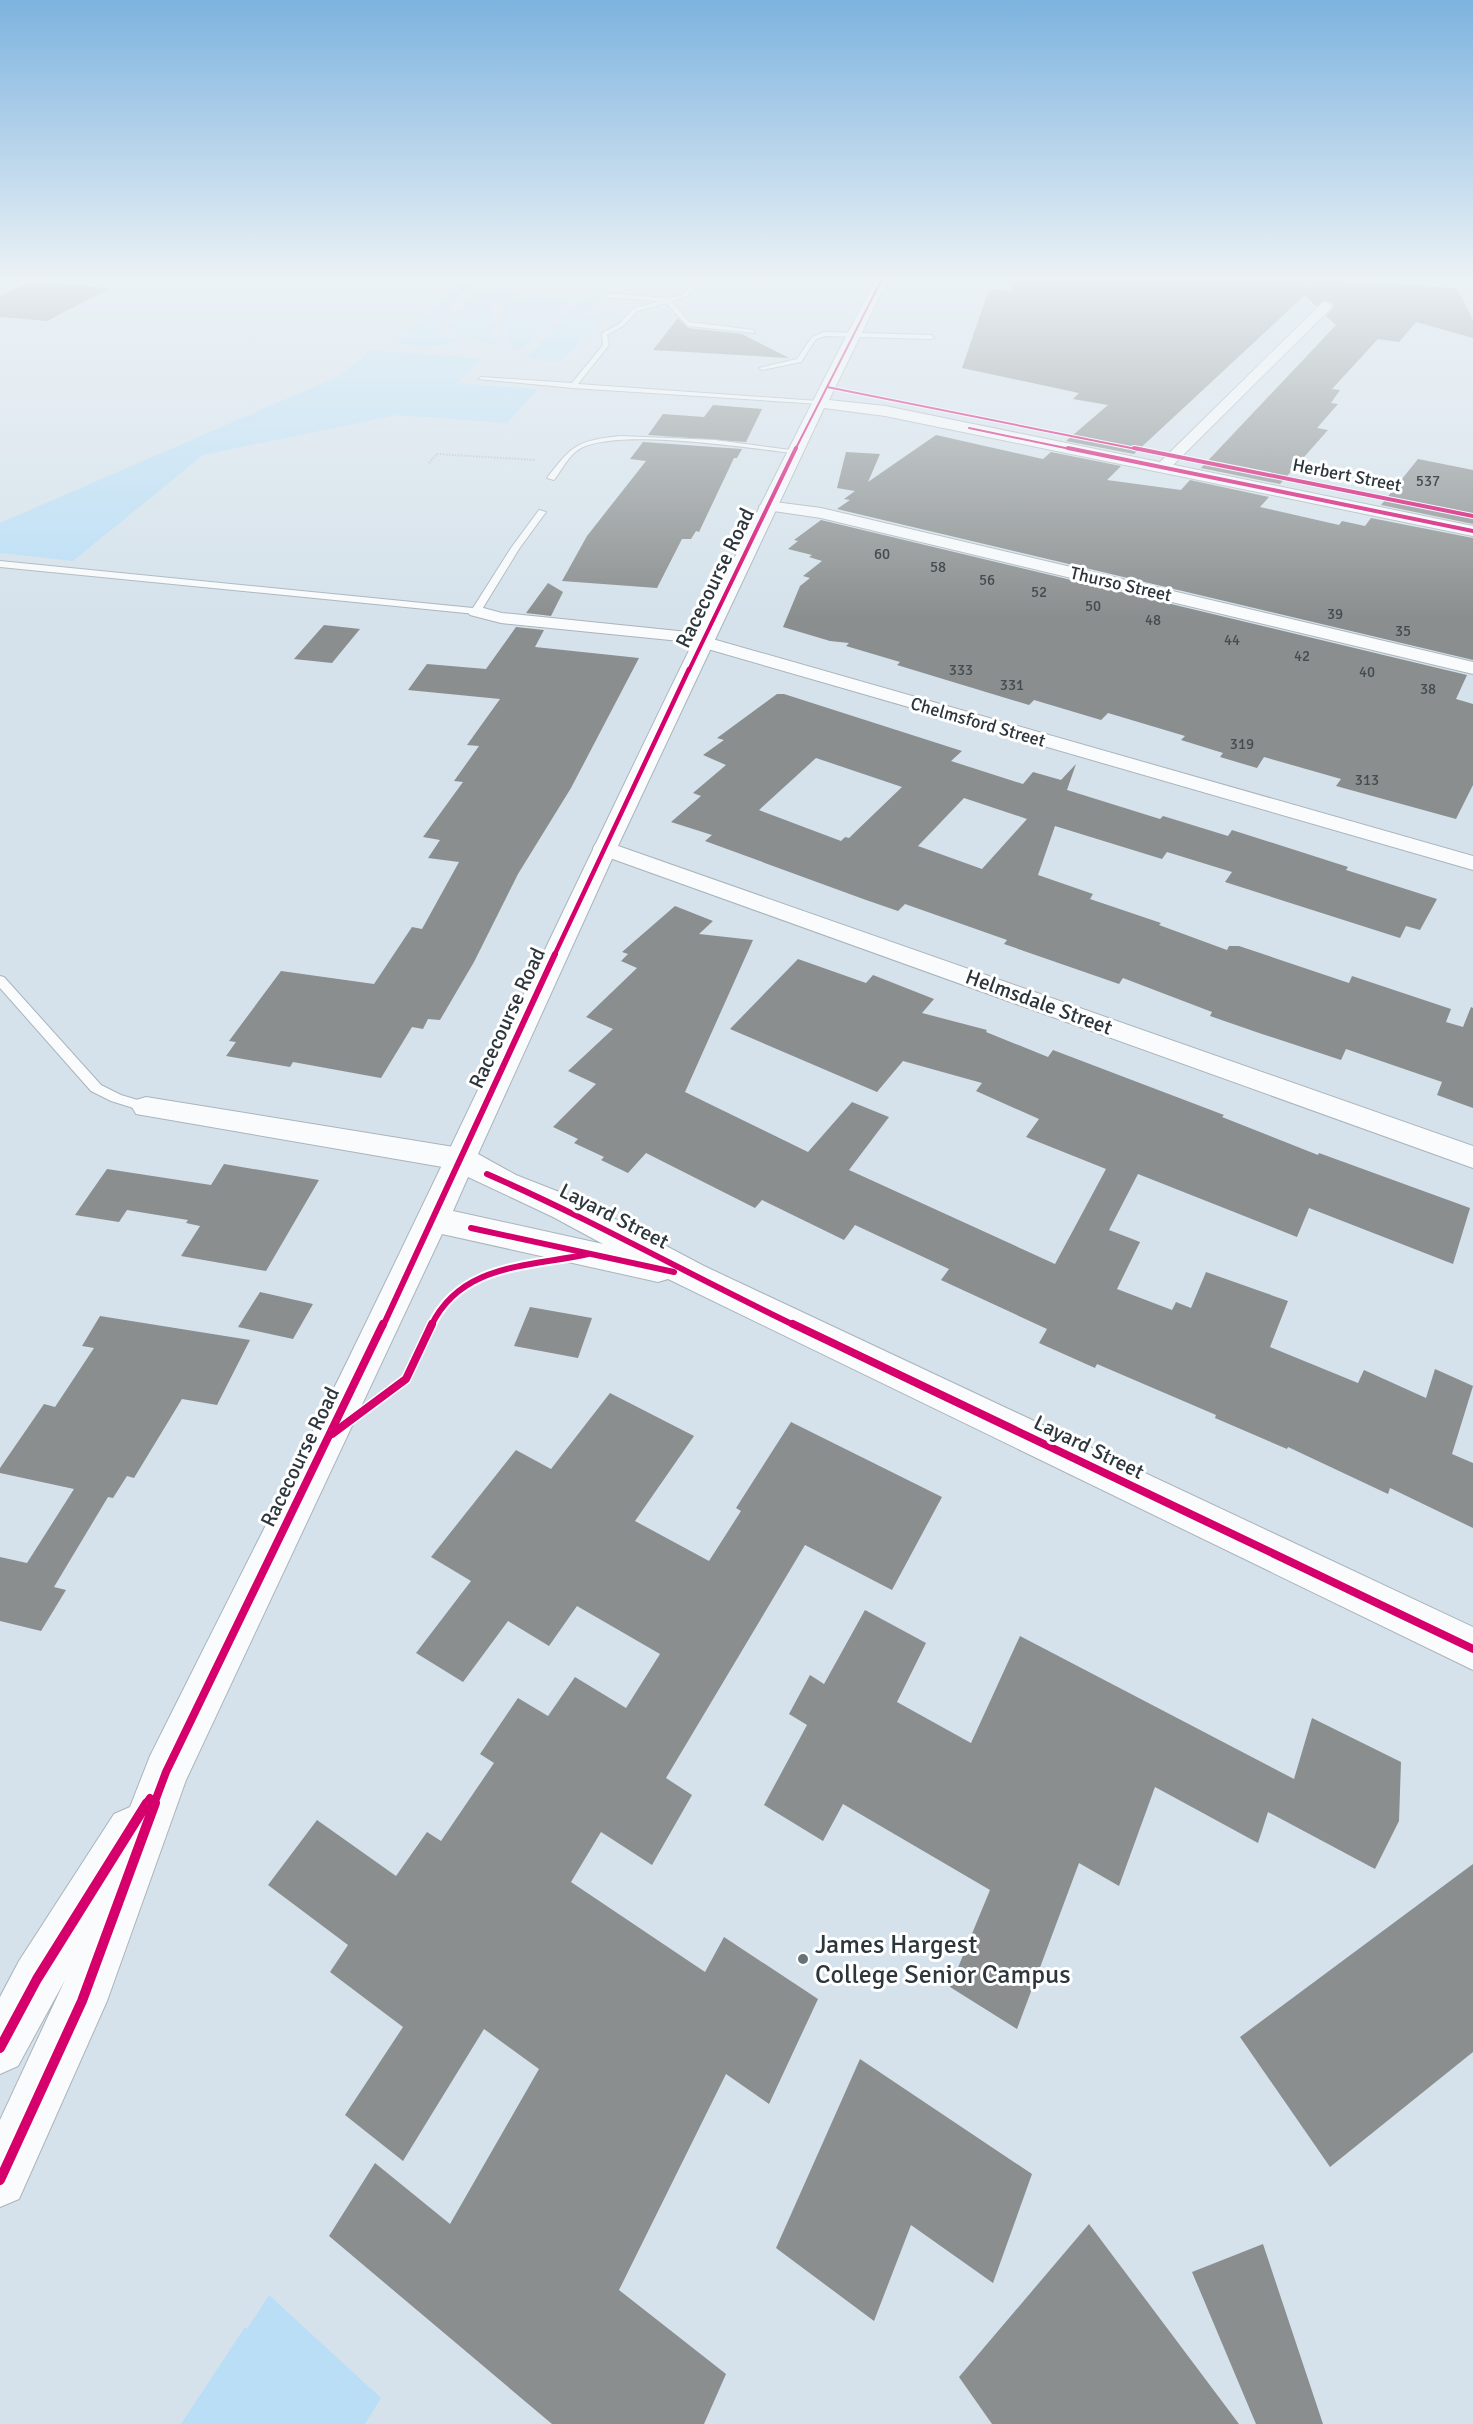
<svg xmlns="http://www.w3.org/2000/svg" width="1473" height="2424" viewBox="0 0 1473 2424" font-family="Signika,sans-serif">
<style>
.green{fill:#badef5}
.building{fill:#8a8e8e;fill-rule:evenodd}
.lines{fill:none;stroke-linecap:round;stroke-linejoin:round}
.lane-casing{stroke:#aab4bb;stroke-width:2}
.street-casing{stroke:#aab4bb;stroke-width:2}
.secondary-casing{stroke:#aab4bb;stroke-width:2}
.path-far1{stroke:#bec2c5;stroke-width:1.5;stroke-dasharray:1.5 1.5;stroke-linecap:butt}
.path{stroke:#bec2c5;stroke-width:2;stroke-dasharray:1.5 1.5;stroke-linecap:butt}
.lane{fill:#f9fbfc;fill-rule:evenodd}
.street{fill:#f9fbfc;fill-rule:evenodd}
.secondary{fill:#f9fbfc;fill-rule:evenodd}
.cycleway-far5-casing{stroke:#fff;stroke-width:4}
.cycleway-far4-casing{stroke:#fff;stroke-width:6}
.cycleway-far3-casing{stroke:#fff;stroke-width:8}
.cycleway-far2-casing{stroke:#fff;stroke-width:10}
.cycleway-far1-casing{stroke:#fff;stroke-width:11}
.cycleway-casing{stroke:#fff;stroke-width:14}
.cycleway-far5{stroke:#d6006c;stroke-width:2}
.cycleway-far4{stroke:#d6006c;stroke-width:4}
.cycleway-far3{stroke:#d6006c;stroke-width:4.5}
.cycleway-far2{stroke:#d6006c;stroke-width:6}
.cycleway-far1{stroke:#d6006c;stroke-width:8}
.cycleway{stroke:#d6006c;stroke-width:10}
.poi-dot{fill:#677279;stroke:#fff;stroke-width:2}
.labels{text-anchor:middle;stroke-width:6;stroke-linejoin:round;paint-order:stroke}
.far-number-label{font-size:15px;fill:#444c50}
.far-street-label{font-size:18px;fill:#2c363c;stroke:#fff}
.street-label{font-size:21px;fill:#2c363c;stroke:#fff}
.near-poi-label{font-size:26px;fill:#2c363c;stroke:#fff;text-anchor:start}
</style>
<rect width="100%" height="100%" fill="#d5e2eb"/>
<g class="green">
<polygon points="464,284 470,284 435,328 443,335 458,340 458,342 428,348 400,344 399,340"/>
<polygon points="477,292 518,295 489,304 495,327 489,335 498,338 497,346 454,332 448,326"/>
<polygon points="536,297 571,300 522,349 512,350 503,304"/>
<polygon points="592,297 604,297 583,315 601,319 561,362 525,359 581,301"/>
<polygon points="366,350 482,358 457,383 538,389 507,423 397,415 203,455 73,561 0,553 0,523 339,376 367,354"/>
<polygon points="269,2295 381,2398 365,2424 181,2424 245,2327 247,2329"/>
</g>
<g class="building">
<polygon points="1011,279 1322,279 1320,280 1457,288 1473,320 1473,338 1416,322 1399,342 1378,339 1332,389 1340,390 1331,403 1338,404 1317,428 1328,430 1280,484 1201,468 1336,325 1326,316 1334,307 1333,304 1325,300 1316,306 1305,295 1134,454 1066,441 1108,405 1073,399 1079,393 962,368 989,289 1011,291"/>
<polygon points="28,282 110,288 47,321 0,317 0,296"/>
<polygon points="678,318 688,328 742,334 789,358 653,350"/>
<polygon points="713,405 762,409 746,442 648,435 663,414 704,417"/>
<polygon points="936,435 1043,459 1051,452 1121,466 1107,480 1181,490 1190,480 1269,497 1260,507 1339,525 1342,521 1365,526 1371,518 1473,538 1473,660 837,509 850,500 844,499 855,491 837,488 846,452 880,454 868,482"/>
<polygon points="643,442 742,449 737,458 734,458 699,532 696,531 691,539 682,539 657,588 562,581 587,536 646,461 630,459"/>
<polygon points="1418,459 1473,470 1473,524 1381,505"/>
<polygon points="821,520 1467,675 1456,699 1473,704 1473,785 1456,819 1336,786 1341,779 1264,757 1257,768 1220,757 1223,753 1181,740 1185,736 1108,713 1101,720 1034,700 1029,705 897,665 900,662 846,646 849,643 830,641 783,627 800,586 810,578 803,576 822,561 809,557 812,555 788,549 798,541 794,540"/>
<polygon points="548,583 563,592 551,616 526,613"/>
<polygon points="324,625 360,629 332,663 294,659"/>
<polygon points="516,627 544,630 535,647 639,658 571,788 518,874 474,962 440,1020 428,1019 423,1029 412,1027 381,1078 293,1062 290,1067 226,1056 236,1042 229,1041 281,971 374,984 412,927 422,929 459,862 428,858 440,840 423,837 463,782 454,781 479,746 467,745 500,699 408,690 427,664 486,669"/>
<path d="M 777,694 L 784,694 L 962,751 L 951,761 L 1023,784 L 1033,772 L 1061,780 L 1076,764 L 1067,790 L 1160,819 L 1163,816 L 1228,836 L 1232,830 L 1348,867 L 1346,870 L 1437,899 L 1420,930 L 1406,926 L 1400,938 L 1225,882 L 1232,872 L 1167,852 L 1162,859 L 1055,826 L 1038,875 L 1093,894 L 1090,899 L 1161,923 L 1159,925 L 1227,950 L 1229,946 L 1239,946 L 1349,983 L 1352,976 L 1451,1009 L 1446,1022 L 1463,1027 L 1471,1007 L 1473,1008 L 1473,1108 L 1437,1095 L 1442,1082 L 1346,1049 L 1341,1060 L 1259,1033 L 1210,1016 L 1212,1012 L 1123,978 L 1119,984 L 1004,944 L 1007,940 L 905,904 L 898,911 L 866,900 L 705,841 L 712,835 L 671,822 L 701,796 L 693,793 L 726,765 L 703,755 L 724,740 L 717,738 ZM 816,758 L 902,787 L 849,838 L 845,837 L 841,841 L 759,810 ZM 964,798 L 1027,819 L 982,869 L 918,846 Z"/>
<polygon points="675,906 713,921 699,934 753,940 685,1092 808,1152 852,1102 889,1117 849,1170 1055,1264 1106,1169 1026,1137 1039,1119 976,1091 982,1083 903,1061 877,1092 730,1029 798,959 866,983 873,975 934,999 922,1013 987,1030 986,1032 1048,1057 1053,1050 1224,1115 1222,1117 1318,1155 1319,1153 1470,1208 1453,1264 1309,1208 1297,1237 1138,1174 1109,1230 1140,1242 1117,1289 1172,1310 1176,1302 1191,1308 1206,1272 1288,1301 1270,1347 1358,1383 1364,1370 1426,1398 1435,1369 1473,1386 1452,1454 1473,1463 1473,1528 1390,1488 1388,1494 1288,1447 1287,1449 1215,1418 1216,1415 1097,1364 1095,1368 1039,1343 1047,1329 941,1280 949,1269 855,1225 844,1240 762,1200 755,1208 646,1153 628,1173 601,1160 604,1157 574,1143 578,1139 553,1127 596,1084 568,1071 613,1029 586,1017 637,968 621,961 628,954 622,952"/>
<polygon points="224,1164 319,1180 266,1271 181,1256 200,1226 186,1223 188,1220 127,1210 119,1222 75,1215 107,1169 211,1185"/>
<polygon points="260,1292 313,1304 293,1339 238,1327"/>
<polygon points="530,1307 592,1318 578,1358 514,1346"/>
<polygon points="100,1316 250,1340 217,1405 182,1399 134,1478 127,1476 113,1498 108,1497 54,1587 66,1590 41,1631 0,1621 0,1557 27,1563 74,1489 0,1473 0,1468 44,1404 55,1407 94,1348 82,1346"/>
<polygon points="610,1393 694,1436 635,1521 709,1561 741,1511 736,1508 791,1422 942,1497 892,1590 805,1545 666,1778 692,1795 652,1865 601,1832 571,1882 705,1972 724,1937 818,1999 769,2104 726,2074 619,2290 726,2374 704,2424 552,2424 329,2236 375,2163 450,2224 539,2069 484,2029 403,2161 345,2115 403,2027 330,1972 348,1945 268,1885 317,1820 396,1876 427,1832 441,1841 494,1763 480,1754 518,1698 548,1716 575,1677 626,1708 660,1654 577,1606 549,1646 508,1621 463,1682 416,1653 471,1581 431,1557 516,1450 551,1469"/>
<polygon points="865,1610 926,1643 897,1702 971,1743 1020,1636 1294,1779 1312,1718 1401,1762 1399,1821 1375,1869 1268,1812 1258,1843 1155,1787 1119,1886 1079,1863 1017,2029 950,1987 990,1890 843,1804 823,1841 764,1805 807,1725 789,1714 810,1675 824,1684"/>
<polygon points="1473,1864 1473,2052 1330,2167 1240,2037"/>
<polygon points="860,2059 1032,2174 993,2283 911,2225 874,2321 776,2248"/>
<polygon points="1089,2224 1239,2424 992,2424 959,2377"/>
<polygon points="1263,2244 1323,2424 1256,2424 1192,2272"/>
</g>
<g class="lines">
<defs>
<g id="lane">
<path d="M 695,279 L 701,279 L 687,296 L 671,301 L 689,322 L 753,330 L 755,333 L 688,326 L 666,303 L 637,311 L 623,326 L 607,335 L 609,345 L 578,384 L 818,401 L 820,404 L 573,388 L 478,379 L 481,377 L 572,383 L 603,345 L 602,333 L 619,324 L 633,309 L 660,301 L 605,297 L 603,294 C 622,292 670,303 683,294 C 688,290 692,283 695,279 Z"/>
<polygon points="824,332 931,335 934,337 931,339 825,336 816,339 801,362 762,370 759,368 797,359 812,337"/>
<path d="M 620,436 L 715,440 L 798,451 L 794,453 C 746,448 622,428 581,448 C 569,454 562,470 554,480 L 547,478 C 573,444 577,441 620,436 Z"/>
<polygon points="539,510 546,512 519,549 481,611 476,614 0,567 0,561 473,608 511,548"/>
<polygon points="0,976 4,977 101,1085 121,1095 151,1104 153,1107 151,1110 146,1112 111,1101 91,1091 0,988"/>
</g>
<g id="street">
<polygon points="1326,302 1332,306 1330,309 1168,470 1158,470 1155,467 1158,464 1322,303"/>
<polygon points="767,501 821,508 1473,662 1473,674 821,518 761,509 759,506"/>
<polygon points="476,606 502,613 688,632 1473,856 1473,870 680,641 501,623 470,615 467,611"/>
<polygon points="604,841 1473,1146 1473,1168 596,853 593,848 596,843"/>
<polygon points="146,1097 460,1148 470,1152 474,1159 470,1166 460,1170 136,1114 132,1107 136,1100"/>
</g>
<path id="secondary" d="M 876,279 L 888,279 L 829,400 L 885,406 L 1473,526 L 1473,536 L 885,416 L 824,408 L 617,848 L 478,1154 L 516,1175 L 577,1199 L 704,1266 L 1473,1627 L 1473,1670 L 668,1279 L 658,1282 L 442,1234 L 186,1780 L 107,2001 L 19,2199 L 0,2207 L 0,2120 L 65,1980 L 18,2066 L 0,2074 L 0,1997 L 19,1961 L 114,1814 L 130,1807 L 150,1756 C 225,1605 302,1456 375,1304 C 541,962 700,615 876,279 ZM 468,1177 L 553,1217 L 603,1244 L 453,1211 Z"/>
</defs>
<use href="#lane" class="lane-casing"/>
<use href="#street" class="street-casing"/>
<use href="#secondary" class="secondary-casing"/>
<polyline class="path-far1" points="1306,279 1309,290"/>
<polyline class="path" points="429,463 437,454 536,460"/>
<use href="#lane" class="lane"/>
<use href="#street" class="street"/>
<use href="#secondary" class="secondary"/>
<defs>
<g id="cycleway-far5">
<polyline points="827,387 1141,450"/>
<polyline points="969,428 1075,450"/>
<polyline points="795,450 882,279"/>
</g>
<g id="cycleway-far4">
<polyline points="1068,448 1473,531"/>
<polyline points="1134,448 1473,516"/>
<polyline points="689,670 796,448"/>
</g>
<polyline id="cycleway-far3" points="554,956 689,669"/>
<g id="cycleway-far2">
<path d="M 487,1174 C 592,1220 692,1276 796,1326"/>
<polyline points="471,1228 674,1272"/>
<polyline points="383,1326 555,954"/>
<path d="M 431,1326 C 461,1263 529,1267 588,1254"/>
</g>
<g id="cycleway-far1">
<polyline points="793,1324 1473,1649"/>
<polyline points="332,1434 406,1379 432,1324"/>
<polyline points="146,1804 150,1798"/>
<polyline points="154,1804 166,1772 383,1324"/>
</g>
<g id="cycleway">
<polyline points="0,2048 37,1979 147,1803"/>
<polyline points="0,2180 82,2001 155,1803"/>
</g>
</defs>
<use href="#cycleway-far5" class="cycleway-far5-casing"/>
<use href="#cycleway-far4" class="cycleway-far4-casing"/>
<use href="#cycleway-far3" class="cycleway-far3-casing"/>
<use href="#cycleway-far2" class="cycleway-far2-casing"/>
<use href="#cycleway-far1" class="cycleway-far1-casing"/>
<use href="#cycleway" class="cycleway-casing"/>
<use href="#cycleway-far5" class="cycleway-far5"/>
<use href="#cycleway-far4" class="cycleway-far4"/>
<use href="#cycleway-far3" class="cycleway-far3"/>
<use href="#cycleway-far2" class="cycleway-far2"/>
<use href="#cycleway-far1" class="cycleway-far1"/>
<use href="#cycleway" class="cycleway"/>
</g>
<linearGradient id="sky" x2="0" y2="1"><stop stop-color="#7db3df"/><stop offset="0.45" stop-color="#ecf2f6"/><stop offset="1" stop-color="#ecf2f6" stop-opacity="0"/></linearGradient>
<rect width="1473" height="618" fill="url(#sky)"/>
<circle class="poi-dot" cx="803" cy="1959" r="6"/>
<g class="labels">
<g class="far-number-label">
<text x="1428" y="486">537</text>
<text x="882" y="559">60</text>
<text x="938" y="572">58</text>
<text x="987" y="585">56</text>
<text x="1039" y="597">52</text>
<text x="1093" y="611">50</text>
<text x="1335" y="619">39</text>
<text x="1153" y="625">48</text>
<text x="1403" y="636">35</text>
<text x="1232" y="645">44</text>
<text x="1302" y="661">42</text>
<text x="961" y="675">333</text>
<text x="1367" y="677">40</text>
<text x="1012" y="690">331</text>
<text x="1428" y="694">38</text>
<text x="1242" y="749">319</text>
<text x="1367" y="785">313</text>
</g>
<g class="far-street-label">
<text transform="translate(1347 475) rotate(11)" y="6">Herbert Street</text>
<text transform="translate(1121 584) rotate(13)" y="6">Thurso Street</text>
<text transform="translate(978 722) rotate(16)" y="6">Chelmsford Street</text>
</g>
<g class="street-label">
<text transform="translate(715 578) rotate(-64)" y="7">Racecourse Road</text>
<text transform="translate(1039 1002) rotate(20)" y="7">Helmsdale Street</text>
<text transform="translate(507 1018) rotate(-65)" y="7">Racecourse Road</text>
<text transform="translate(614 1216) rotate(27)" y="7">Layard Street</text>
<text transform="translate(1089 1447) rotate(26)" y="7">Layard Street</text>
<text transform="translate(300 1457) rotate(-64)" y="7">Racecourse Road</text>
</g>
<g class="near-poi-label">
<text x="815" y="1953">James Hargest<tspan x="815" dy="30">College Senior Campus</tspan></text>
</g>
</g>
</svg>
